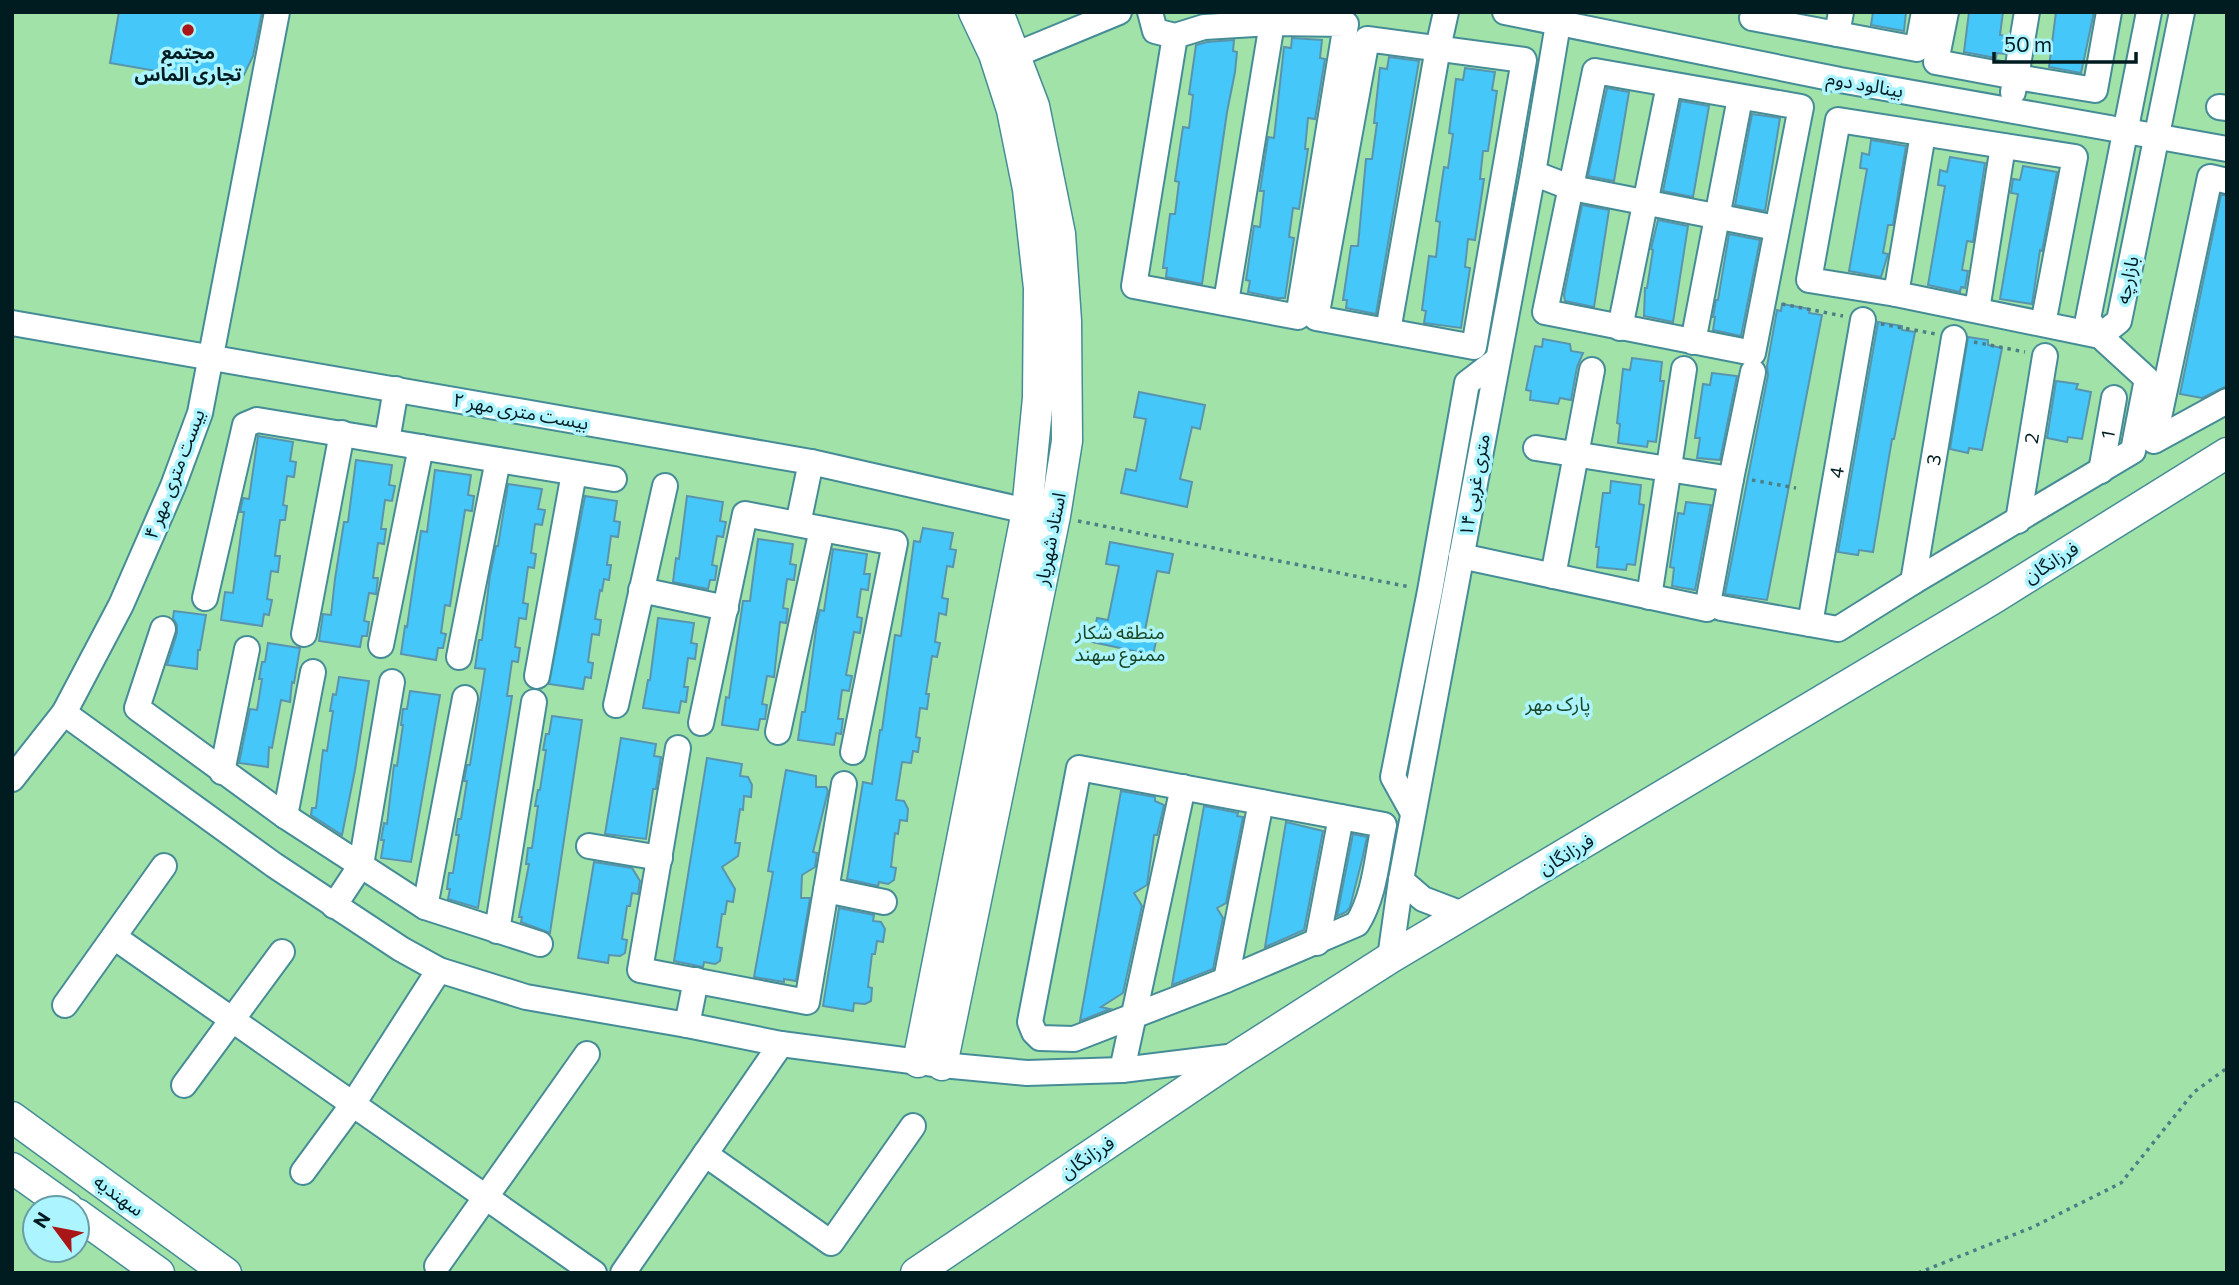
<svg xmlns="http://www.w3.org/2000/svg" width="2239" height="1285" viewBox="0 0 2239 1285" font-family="Commissioner,'Noto Sans Arabic',sans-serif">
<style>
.green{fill:#a1e2a9;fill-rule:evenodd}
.building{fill:#45c8f9;stroke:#5994ae;stroke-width:2}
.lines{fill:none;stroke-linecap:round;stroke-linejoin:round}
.minor-casing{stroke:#458c96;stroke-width:28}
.major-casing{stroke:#458c96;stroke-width:33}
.path{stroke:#4e7e85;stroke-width:3.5;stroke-dasharray:3.5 5;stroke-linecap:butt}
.minor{stroke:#fff;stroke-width:24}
.major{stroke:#fff;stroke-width:30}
.poi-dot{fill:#a91617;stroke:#acf4ff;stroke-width:2.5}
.labels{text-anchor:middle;stroke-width:7;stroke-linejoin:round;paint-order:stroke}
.poi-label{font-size:19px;font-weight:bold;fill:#001c20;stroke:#acf4ff}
.street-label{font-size:19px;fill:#001c20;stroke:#acf4ff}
.park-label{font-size:19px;fill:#1b4623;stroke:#acf4ff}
</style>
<rect width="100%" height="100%" fill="#acf4ff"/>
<path class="green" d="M 12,12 L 2227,12 L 2227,1273 L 12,1273 ZM 35,1208 L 77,1208 L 77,1250 L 35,1250 Z"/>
<g class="building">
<polygon points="119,12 262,12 253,56 241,81 216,77 215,81 110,63"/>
<polygon points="1873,12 1906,12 1904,31 1871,25"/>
<polygon points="1969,12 2003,12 2000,35 2008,36 2005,54 1997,53 1996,58 1964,52"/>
<polygon points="2056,12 2094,12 2081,73 2049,67"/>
<polygon points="1292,38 1322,40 1320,58 1325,59 1315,119 1308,118 1305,149 1308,149 1299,209 1293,208 1289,237 1294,238 1285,298 1277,298 1248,292 1250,281 1246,280 1254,226 1260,227 1264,191 1260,191 1268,137 1274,138 1284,47 1291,48"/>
<polygon points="1234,40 1233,51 1237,52 1235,72 1227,112 1202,284 1166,277 1167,268 1163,268 1170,214 1175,214 1179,182 1175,181 1183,127 1189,128 1193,95 1189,94 1196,45 1207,42"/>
<polygon points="1389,57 1419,61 1376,314 1346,308 1347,300 1343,300 1351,246 1358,246 1366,159 1372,159 1377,123 1374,123 1380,68 1387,69"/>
<polygon points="1465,68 1495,72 1492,90 1497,91 1488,151 1483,151 1480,179 1484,179 1475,240 1468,239 1465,267 1470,268 1461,328 1424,323 1426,311 1422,310 1429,256 1436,257 1440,222 1436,221 1444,167 1448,168 1453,134 1449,133 1456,79 1463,80"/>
<polygon points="1607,88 1629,92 1614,181 1588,176"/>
<polygon points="1681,101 1709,106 1693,197 1663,191"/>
<polygon points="1752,114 1780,118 1765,211 1735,205"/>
<polygon points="1871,140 1906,146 1893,225 1888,225 1883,253 1888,254 1881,277 1849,271 1867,169 1860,168 1862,153 1869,155"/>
<polygon points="1950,157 1985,163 1973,242 1967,241 1962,270 1968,271 1965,288 1961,287 1960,292 1928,285 1945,186 1938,185 1940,170 1947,172"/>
<polygon points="2023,166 2057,172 2042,251 2040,250 2032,304 2000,299 2018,194 2011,193 2013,179 2020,180"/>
<polygon points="2221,195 2227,195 2227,386 2202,398 2180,394"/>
<polygon points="1582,205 1609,210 1594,307 1565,301 1564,295"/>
<polygon points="1658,220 1688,226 1673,322 1644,316 1645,288 1647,288 1653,250 1651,249"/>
<polygon points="1729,234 1760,240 1741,336 1713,330 1715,317 1713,317 1716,300 1718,300"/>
<polygon points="1782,304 1810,309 1809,313 1822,315 1767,600 1725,594 1768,375 1767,366 1777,310 1781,311"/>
<polygon points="1878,322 1902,326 1902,330 1915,332 1894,439 1892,439 1873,552 1859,550 1858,555 1838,552"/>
<polygon points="1968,337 1988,340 1988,345 2002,348 1982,450 1969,448 1968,453 1950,449"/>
<polygon points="1543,339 1570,344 1571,351 1583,353 1577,367 1571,400 1560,398 1558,404 1530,400 1531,391 1526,390 1535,346 1542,347"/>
<polygon points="1632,358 1662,362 1660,381 1664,381 1656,442 1648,441 1647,447 1618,443 1620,424 1617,423 1623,369 1630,370"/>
<polygon points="1712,373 1737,376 1720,460 1697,458 1700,438 1695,438 1703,384 1710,385"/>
<polygon points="2056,381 2078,384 2076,389 2091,392 2082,439 2068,437 2067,442 2047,438"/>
<polygon points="1139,392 1205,405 1200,429 1192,427 1180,479 1192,482 1187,507 1121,493 1126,469 1136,471 1146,419 1134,417"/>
<polygon points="258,436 293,442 290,461 296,462 294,477 287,476 283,505 287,506 285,520 280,520 275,556 280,556 278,572 271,571 267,599 272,600 269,615 264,614 262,626 221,620 225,592 233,593 244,512 240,512 243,498 249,499"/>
<polygon points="356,460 392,465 389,485 395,486 392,501 385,500 381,529 386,529 384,544 378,543 373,578 378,578 376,594 369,593 364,621 369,622 367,636 362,636 360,647 319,641 323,614 331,615 335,579 344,522 348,522"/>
<polygon points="435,470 471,475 468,495 474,496 472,511 465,510 450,606 445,605 441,633 446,634 443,648 438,648 436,660 401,654 405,626 407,627 421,531 427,532"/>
<polygon points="1611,481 1641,485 1639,504 1644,505 1635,565 1627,564 1626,570 1597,567 1599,547 1596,547 1603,493 1610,493"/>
<polygon points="508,484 542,489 538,509 545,510 542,525 535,524 531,553 536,554 534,568 528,567 523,603 528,604 526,619 519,618 515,647 520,648 518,662 512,661 507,696 512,696 478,908 448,899 450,889 447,889 449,873 453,873 459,835 456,835 458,819 461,819 467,781 464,781 467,765 470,765 485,669 475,668 479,640 482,640 490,575 496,546 498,546"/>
<polygon points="585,496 617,501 614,521 620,522 618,537 611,536 607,565 611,565 609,580 604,579 602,591 600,590 595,619 601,620 599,635 592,634 588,662 593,663 591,678 585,677 583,689 549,684"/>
<polygon points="687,496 723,502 720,521 726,522 723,537 717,536 712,565 717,566 715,580 710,580 708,589 673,582 676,558 679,559"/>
<polygon points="1686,502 1711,505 1695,590 1672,586 1674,568 1670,567 1678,513 1684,514"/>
<polygon points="923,528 953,533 950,549 956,550 953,567 947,566 942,598 948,599 946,615 939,613 935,642 940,643 937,657 932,656 926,694 929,694 927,709 920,708 916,737 920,738 918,752 913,751 911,763 902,762 896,800 904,801 908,809 907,821 900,820 898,834 895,833 891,867 896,868 894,880 888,884 879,882 878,886 847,879 863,782 872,784 880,730 882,730 895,635 901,636 914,541 920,542"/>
<polygon points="758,539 793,544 790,564 796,565 794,580 787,579 783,608 788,609 786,623 780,622 774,677 767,676 762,704 767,705 765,719 760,719 758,730 722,725 726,697 729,698 743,601 750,601"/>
<polygon points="1110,542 1173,554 1169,573 1157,571 1145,630 1158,632 1153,655 1092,642 1097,618 1108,620 1119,566 1106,564"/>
<polygon points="833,549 867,554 864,574 870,574 868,590 861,589 857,617 862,618 860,633 854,632 846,675 852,676 849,691 842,690 838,719 843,719 841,734 836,733 834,745 798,740 802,712 805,712 817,622 820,610 824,611"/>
<polygon points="174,611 206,615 200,650 198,650 197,669 167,665 177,633 177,625 173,618"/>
<polygon points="658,618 694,623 691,643 697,644 695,659 688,658 684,687 688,687 686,702 681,701 679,713 643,708 648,680 650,680"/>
<polygon points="268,643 300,648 294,683 292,682 290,702 281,700 272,748 269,747 268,767 239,763 250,709 257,710 262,679 259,679 262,662 265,662"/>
<polygon points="339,677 369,681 355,770 342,835 311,815 312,808 316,808 323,750 327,751 333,711 330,711 333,694 336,695"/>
<polygon points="410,691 440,695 411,862 381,858 384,840 381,840 384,823 387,824 394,765 397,766 403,725 401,725 403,709 407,709"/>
<polygon points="552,716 582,720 550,933 521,922 522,917 519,917 529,864 526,864 528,848 532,848 538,806 535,806 538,790 540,790 546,750 543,750 546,734 549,734"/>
<polygon points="621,738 656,744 654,756 661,757 656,789 653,789 646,839 605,834"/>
<polygon points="707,758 742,764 740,776 748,777 752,785 751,797 744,796 743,810 740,809 735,843 740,843 738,856 722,867 735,889 733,902 727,901 725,914 722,914 717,947 722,948 720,961 715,964 704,962 703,967 674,961"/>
<polygon points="786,770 816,776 816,787 826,787 828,791 813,852 817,853 815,867 802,875 801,898 810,898 796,981 784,979 784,982 754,977 773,872 768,871"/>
<polygon points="1121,791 1155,797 1155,801 1164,805 1157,835 1154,835 1147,885 1134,893 1142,906 1123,993 1101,1007 1110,1009 1080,1021"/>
<polygon points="1204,806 1238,813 1237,816 1243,817 1226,903 1217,908 1223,918 1213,969 1172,985"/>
<polygon points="1286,822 1323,831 1304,930 1265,947"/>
<polygon points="1353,834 1367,837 1362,860 1350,907 1346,912 1337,916"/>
<polygon points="594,862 632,868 640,881 638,894 632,893 630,906 627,906 622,939 627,940 625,953 620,956 609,955 608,963 578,958"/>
<polygon points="839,908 874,915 873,921 881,922 885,929 883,942 877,941 875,954 872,954 868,987 872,988 871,1001 865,1004 854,1003 853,1011 823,1006"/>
</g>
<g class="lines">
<defs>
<g id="minor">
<polyline points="1150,12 1155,31 1175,36 1204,27 1272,23 1346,24 1298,317 1134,286 1175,36"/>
<polyline points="1505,12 1840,80 2227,149"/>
<polyline points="1754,12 1752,18 1917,49 1924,12"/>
<polyline points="1946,12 1936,62 2016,77 2027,12"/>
<polyline points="1837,34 1841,12"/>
<polygon points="1367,39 1524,60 1474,347 1316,318"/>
<polyline points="1015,55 1119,12"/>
<polygon points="1595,71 1801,107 1753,353 1545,312"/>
<polyline points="2013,92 2016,77 2095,90 2109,12"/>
<polyline points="2219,107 2227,108"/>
<polyline points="1533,173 1572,188 1776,228"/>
<polyline points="2227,181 2210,177 2154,441 2227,401"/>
<polyline points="1896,294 1923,134"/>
<polyline points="1226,302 1272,23"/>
<polyline points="1977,310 2003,146"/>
<polyline points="12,323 811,462 1027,511"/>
<polyline points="1620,328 1669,85"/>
<polyline points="1388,331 1438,48 1446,12"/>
<polyline points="2100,336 2119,321 2182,12"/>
<polyline points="2100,336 2088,319 2149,12"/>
<polyline points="1693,342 1740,98"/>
<polyline points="387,441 396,389"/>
<polyline points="1536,448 1731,479"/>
<path id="s1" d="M 2101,471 L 2114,398"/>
<path id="s2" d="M 2018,521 L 2045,356"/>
<polyline points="798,524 811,462"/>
<polyline points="1461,556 1707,609 1731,479 1753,372"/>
<polyline points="1553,576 1592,370"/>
<path id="s3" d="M 1913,582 L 1954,338"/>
<polyline points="641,590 726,608"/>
<polyline points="1649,597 1684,369"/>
<polyline points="205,598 245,425 257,420 614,479"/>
<polyline points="1721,608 1838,629 1913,582 2133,451 2147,379 2100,336 1896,294 1809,280 1838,120 2075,157 2043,324"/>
<path id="s4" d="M 1810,624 L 1863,320"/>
<polyline points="163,629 137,708 285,816 425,907 540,944"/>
<polyline points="304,634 342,433"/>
<polyline points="381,645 421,447"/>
<polyline points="459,657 498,460"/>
<polyline points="537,676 574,473"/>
<polyline points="616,705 665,486"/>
<polyline points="64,713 274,865 401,949 439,970 526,997 687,1025 781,1044 942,1065 1027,1073 1122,1070 1236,1056"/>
<polyline points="701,723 745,514 895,543 853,752"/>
<polyline points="778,732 822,529"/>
<polyline points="678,748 640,970 807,1002 844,784"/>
<path d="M 1079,768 L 1384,825 C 1377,857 1375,896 1357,924 L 1226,980 L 1074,1039 L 1040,1038 L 1034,1032 L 1030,1022 Z"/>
<polyline points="222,772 247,649"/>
<polyline points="12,779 64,713 121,605 173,486 200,413 277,12"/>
<polyline points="1413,813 1393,777 1430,591 1467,383 1497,360"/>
<polyline points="285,816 313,672"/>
<polyline points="589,846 660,858"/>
<polyline points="1401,880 1423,899 1465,915"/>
<polyline points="826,890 884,902"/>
<polyline points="334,906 361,865 392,682"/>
<polyline points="425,907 465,698"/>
<polyline points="497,931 534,702"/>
<polyline points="114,937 594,1273"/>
<polyline points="1317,943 1341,817"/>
<polyline points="1390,958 1401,880 1533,173 1560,12"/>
<polyline points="1226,980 1261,802"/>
<polyline points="65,1005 164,866"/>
<polyline points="687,1025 696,980"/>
<polyline points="1122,1070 1183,787"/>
<polyline points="184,1085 282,952"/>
<polyline points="705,1154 831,1243 913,1126"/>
<polyline points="303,1172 353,1104 439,970"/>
<polyline points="437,1266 587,1054"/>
<polyline points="623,1273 781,1044"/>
</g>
<g id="major">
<polyline points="918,1062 1027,511 1038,398 1039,288 1028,189 1012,110 994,54 974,12"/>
<polyline points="942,1065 1055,516 1067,441 1066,321 1060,234 1034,106 998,12"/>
<polyline points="12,1117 226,1273"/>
<polyline points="12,1168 68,1208"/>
<polyline points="77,1214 159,1273"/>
<polyline points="916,1273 1237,1056 1390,958 1994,598 2227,453"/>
</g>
</defs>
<use href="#minor" class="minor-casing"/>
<use href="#major" class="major-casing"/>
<g class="path">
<polyline points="1782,304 1843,316"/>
<polyline points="1881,324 1936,334"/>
<polyline points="1974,342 2025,352"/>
<polyline points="1752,480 1796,488"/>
<polyline points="1078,521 1410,587"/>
<polyline points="1918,1273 2033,1227 2121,1183 2194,1092 2227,1068"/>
</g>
<use href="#minor" class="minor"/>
<use href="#major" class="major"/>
</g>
<circle class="poi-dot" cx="188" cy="30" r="7"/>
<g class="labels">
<g class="poi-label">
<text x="188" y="59">مجتمع<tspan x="188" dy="22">تجاری الماس</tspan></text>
</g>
<g class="street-label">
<text transform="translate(1865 84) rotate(10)" y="7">بینالود دوم</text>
<text transform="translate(2127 280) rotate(-78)" y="7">بازارچه</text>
<text transform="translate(521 411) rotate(10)" y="7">بیست متری مهر ۲</text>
<text dy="7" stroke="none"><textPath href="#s1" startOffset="37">1</textPath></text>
<text dy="7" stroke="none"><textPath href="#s2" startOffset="84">2</textPath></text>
<text dy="7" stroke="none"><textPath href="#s3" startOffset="124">3</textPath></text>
<text dy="7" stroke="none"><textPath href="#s4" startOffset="154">4</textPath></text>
<text transform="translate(174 474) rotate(-69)" y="7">بیست متری مهر ۴</text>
<text transform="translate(1474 485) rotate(-80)" y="7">۱۴ متری غربی</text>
<text transform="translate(1050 539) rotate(-79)" y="7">استاد شهریار</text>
<text transform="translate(2051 562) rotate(-32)" y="7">فرزانگان</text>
<text transform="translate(1566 854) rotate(-31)" y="7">فرزانگان</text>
<text transform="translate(1087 1157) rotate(-34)" y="7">فرزانگان</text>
<text transform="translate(119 1195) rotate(36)" y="7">سهندیه</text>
</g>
<g class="park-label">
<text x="1120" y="639">منطقه شکار<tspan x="1120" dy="22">ممنوع سهند</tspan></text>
<text x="1558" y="711">پارک مهر</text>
</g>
</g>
<rect width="2239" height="1285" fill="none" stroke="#001c20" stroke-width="28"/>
<g transform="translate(56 1229) rotate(302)"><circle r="33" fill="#acf4ff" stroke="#679ea6" stroke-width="2"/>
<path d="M0-5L12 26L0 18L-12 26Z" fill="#a91617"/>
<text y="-10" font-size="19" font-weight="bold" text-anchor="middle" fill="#001c20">N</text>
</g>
<path d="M1994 52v10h142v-10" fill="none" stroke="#001c20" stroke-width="3.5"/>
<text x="2004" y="52" font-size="21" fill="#001c20" stroke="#acf4ff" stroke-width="5" paint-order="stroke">50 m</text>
</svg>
